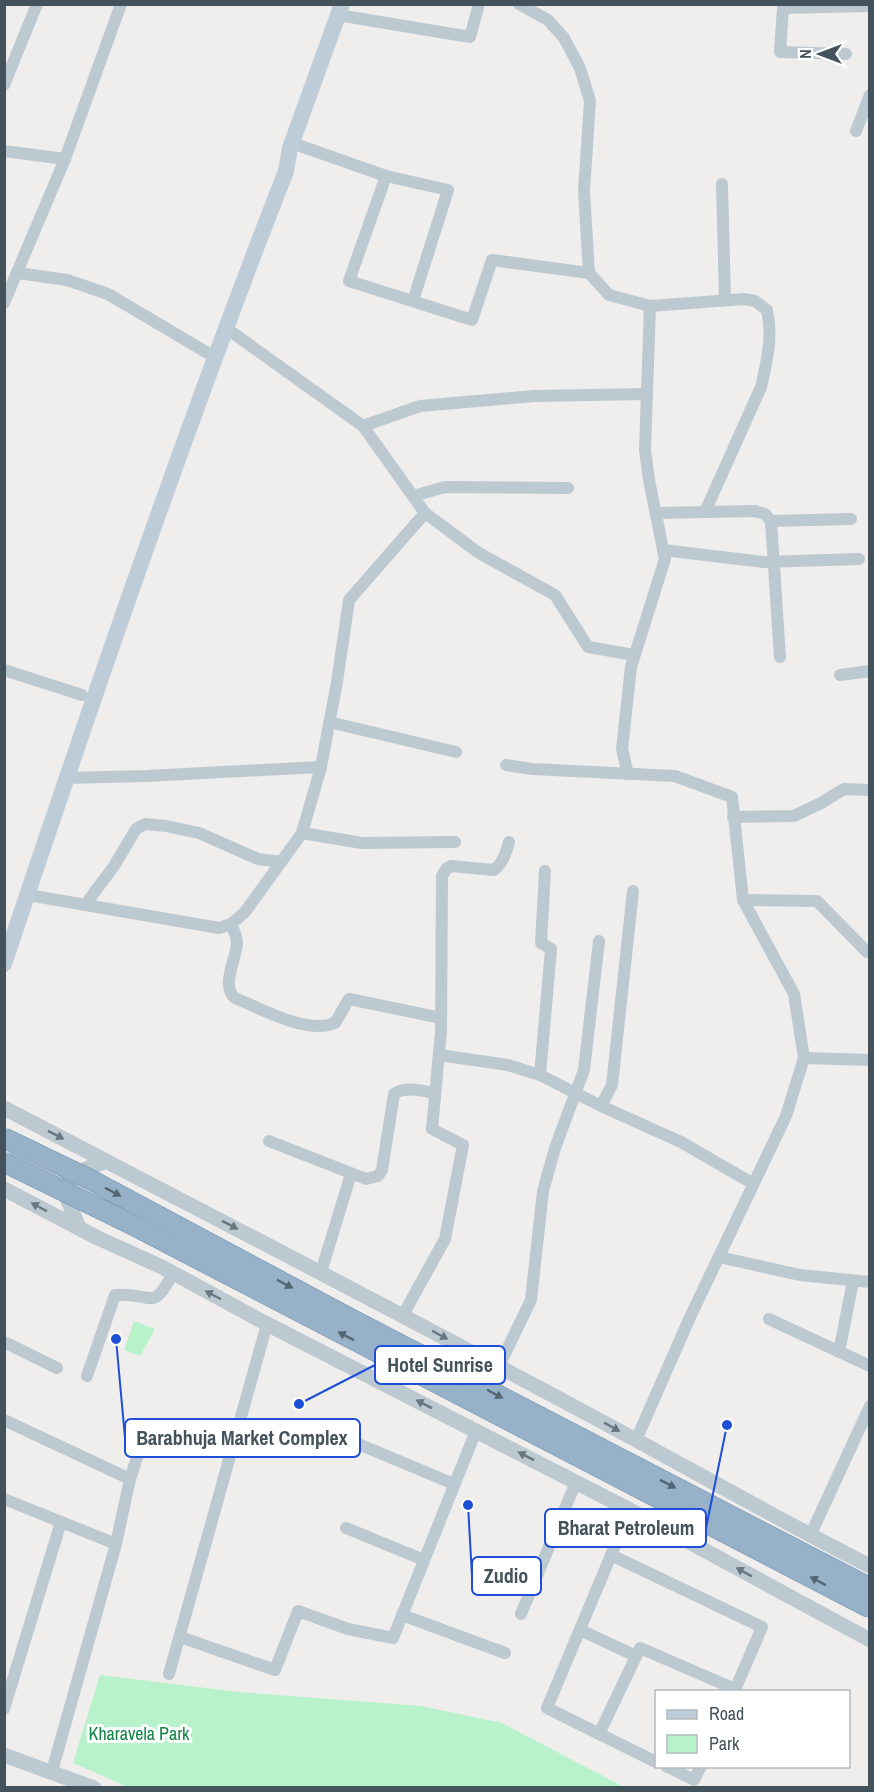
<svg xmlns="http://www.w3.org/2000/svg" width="874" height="1792" viewBox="0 0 874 1792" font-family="'Archivo Narrow',sans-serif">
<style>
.green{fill:#b7f2cb}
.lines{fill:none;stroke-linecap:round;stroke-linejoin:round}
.minor{stroke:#bcc9d1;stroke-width:12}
.tertiary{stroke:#bcc9d1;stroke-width:15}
.secondary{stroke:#beccd8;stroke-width:16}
.trunk-bridge-casing{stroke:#6c8eac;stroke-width:21;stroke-linecap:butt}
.trunk-bridge{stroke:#96b1c8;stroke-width:20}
.oneway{fill:#68767f}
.oneway2{fill:#546572}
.labels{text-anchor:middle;stroke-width:6;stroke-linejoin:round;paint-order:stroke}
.park-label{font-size:18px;fill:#108343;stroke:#fff}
.leader{fill:none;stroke:#1d4ed8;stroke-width:2}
.callout-dot{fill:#1d4ed8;stroke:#fff;stroke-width:2}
.callout{fill:#fff;stroke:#1d4ed8;stroke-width:2}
.callout-label{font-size:20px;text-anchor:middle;font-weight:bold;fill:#44525c}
</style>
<rect width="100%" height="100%" fill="#f0eded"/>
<g class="green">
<polygon points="134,1321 155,1329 140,1356 124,1350"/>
<polygon points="100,1675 239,1692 421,1706 502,1723 624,1787 128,1787 73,1763"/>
</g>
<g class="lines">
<g class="minor">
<polyline points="519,4 548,20 564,38 580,68 590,101 584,191 589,273 609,295 650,306 645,450 649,480 665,559 631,667 622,749 628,774"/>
<polyline points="338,15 470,37 479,4"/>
<polyline points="846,54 780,52 783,8 870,6"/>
<polyline points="4,85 37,4"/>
<polyline points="856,131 870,95"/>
<polyline points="292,143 386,176 349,281 472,320 492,260 589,273"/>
<polyline points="4,151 65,159"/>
<polyline points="386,176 448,190 413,301"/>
<polyline points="722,184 725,300"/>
<polyline points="18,273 67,280 108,294 206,352"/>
<polyline points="4,303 65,159 121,4"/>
<path d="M 650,306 L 744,299 L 755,301 L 767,310 C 773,335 767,362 761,387 L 705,512"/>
<polyline points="226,328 363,426 420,406 534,396 647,394"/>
<polyline points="363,426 425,513 479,553 555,595 588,647 634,655"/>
<polyline points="413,496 445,487 568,488"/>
<polyline points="657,513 755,511 765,514 771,521 780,657"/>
<polyline points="771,521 851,519"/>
<polyline points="663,550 764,562 859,559"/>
<polyline points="4,670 82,695"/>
<polyline points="840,675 870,671"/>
<polyline points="329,722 456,752"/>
<polyline points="506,765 532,769 675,776 732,797 743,900 794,994 804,1058 786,1116 691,1315 636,1440"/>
<polyline points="66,778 146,776 321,767"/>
<polyline points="733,817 794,816 821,803 844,789 870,790"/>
<polyline points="302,833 362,843 455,842"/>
<polyline points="28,895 219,928 231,924 245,912 302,833 321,767 337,682 349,600 425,513"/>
<polyline points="743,900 817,901 867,952 870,952"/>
<polyline points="85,905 114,866 136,829 145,824 166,826 199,833 258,859 281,862"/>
<path d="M 231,924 C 233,930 237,936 237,942 C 237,959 220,985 235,998 C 262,1009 307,1035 335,1023 L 349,999 L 441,1018"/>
<polyline points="439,1055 508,1065 540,1075 601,1106 612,1085 633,891"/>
<polyline points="804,1058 870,1060"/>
<polyline points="540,1075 551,949 541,943 545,871"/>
<polyline points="601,1106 681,1142 752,1183"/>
<path d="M 269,1141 L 366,1179 L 378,1176 L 382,1170 L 394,1094 C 405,1086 423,1091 435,1093"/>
<polyline points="719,1257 800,1275 870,1282"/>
<polyline points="321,1272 351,1174"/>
<path d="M 403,1315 L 445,1239 L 463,1145 L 432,1129 L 441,1031 L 442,876 L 446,869 L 451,866 L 494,870 C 503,863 506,853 509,842"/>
<polyline points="769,1319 870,1366"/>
<polyline points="4,1342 57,1368"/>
<polyline points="839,1352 853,1281"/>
<polyline points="499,1366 531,1300 543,1191 555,1148 584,1070 599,941"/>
<path d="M 87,1376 L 115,1295 C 152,1292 152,1314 173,1273"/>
<polyline points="4,1420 130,1479 116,1544 52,1771"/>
<polyline points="332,1433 454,1484"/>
<polyline points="130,1479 148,1425"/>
<polyline points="4,1499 116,1544"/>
<polyline points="630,1510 547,1708 656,1762"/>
<polyline points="346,1528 424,1560"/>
<polyline points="810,1536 870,1406"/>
<polyline points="611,1555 762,1627 734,1692"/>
<polyline points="521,1614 576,1482"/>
<polyline points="402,1615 505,1653"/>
<polyline points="580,1630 636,1656"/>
<polyline points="180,1637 275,1670 298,1611 348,1629 393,1638 476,1431"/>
<polyline points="169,1674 267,1324"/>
<polyline points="4,1709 61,1522"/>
<polyline points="599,1734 640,1648 735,1689"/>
<polyline points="666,1766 694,1780 701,1766"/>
</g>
<g class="tertiary">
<path d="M 4,1108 C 198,1209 392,1309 584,1412 C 680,1463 773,1517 870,1566"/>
<polyline points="4,1189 98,1238 162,1267 267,1324 630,1510 870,1640"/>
<polyline points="79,1228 67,1198 68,1183 81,1171 106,1161"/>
<polyline points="4,1755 94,1788"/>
</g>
<path class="secondary" d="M 4,964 C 93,698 184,432 286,171 L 290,148 L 342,4"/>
<defs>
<g id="trunk-bridge">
<polyline points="4,1138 91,1180 353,1320 870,1588"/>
<polyline points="4,1162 129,1223 870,1608"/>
</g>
</defs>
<use href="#trunk-bridge" class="trunk-bridge-casing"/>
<use href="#trunk-bridge" class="trunk-bridge"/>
</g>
<defs><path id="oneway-solid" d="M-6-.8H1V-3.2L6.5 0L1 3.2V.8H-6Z" transform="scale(1.5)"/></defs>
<g class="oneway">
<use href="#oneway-solid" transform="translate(56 1135) rotate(27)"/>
<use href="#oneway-solid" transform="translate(39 1207) rotate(-152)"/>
<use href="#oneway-solid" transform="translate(230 1225) rotate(27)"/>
<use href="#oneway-solid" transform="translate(213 1295) rotate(-152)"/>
<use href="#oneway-solid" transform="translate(440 1335) rotate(28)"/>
<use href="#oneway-solid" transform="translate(424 1404) rotate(-153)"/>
<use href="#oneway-solid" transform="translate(612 1427) rotate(29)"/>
<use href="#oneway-solid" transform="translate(526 1456) rotate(-153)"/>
<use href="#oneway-solid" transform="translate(744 1572) rotate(-151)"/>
</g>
<g class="oneway2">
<use href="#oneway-solid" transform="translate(113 1192) rotate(28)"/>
<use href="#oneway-solid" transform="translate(285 1284) rotate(28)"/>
<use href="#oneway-solid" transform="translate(346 1336) rotate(-153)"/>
<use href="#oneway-solid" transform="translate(495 1394) rotate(28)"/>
<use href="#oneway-solid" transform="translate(668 1484) rotate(27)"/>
<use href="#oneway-solid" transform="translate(818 1581) rotate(-152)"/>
</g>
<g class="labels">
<g class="park-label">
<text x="139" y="1740">Kharavela Park</text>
</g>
</g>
<path class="leader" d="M299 1404L375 1365M116 1339L125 1438M727 1425L706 1528M468 1505L472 1576"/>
<g class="callout-dot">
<circle cx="299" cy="1404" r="6"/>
<circle cx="116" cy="1339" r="6"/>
<circle cx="727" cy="1425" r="6"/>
<circle cx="468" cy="1505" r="6"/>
</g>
<g class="callout">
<rect x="375" y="1346" width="130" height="38" rx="6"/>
<rect x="125" y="1419" width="235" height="38" rx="6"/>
<rect x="545" y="1509" width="161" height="38" rx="6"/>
<rect x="472" y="1557" width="69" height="38" rx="6"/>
</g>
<g class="callout-label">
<text x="440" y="1372">Hotel Sunrise</text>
<text x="242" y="1445">Barabhuja Market Complex</text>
<text x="626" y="1535">Bharat Petroleum</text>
<text x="506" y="1583">Zudio</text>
</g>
<rect width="874" height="1792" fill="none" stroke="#44525c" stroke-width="12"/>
<rect x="655" y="1690" width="195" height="78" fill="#ffffff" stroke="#b4babe" stroke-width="1.5"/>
<rect x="667" y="1710" width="30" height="9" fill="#beccd8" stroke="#b4babe" stroke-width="1.5"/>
<text x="709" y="1720" font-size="18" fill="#44525c">Road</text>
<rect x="667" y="1735" width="30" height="18" fill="#b7f2cb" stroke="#b4babe" stroke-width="1.5"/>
<text x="709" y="1750" font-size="18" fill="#44525c">Park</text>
<g transform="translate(820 54) rotate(270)" stroke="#ffffff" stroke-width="4.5" paint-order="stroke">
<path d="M0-4.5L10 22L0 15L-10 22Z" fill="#44525c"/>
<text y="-9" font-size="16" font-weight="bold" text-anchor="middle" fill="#44525c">N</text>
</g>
</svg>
